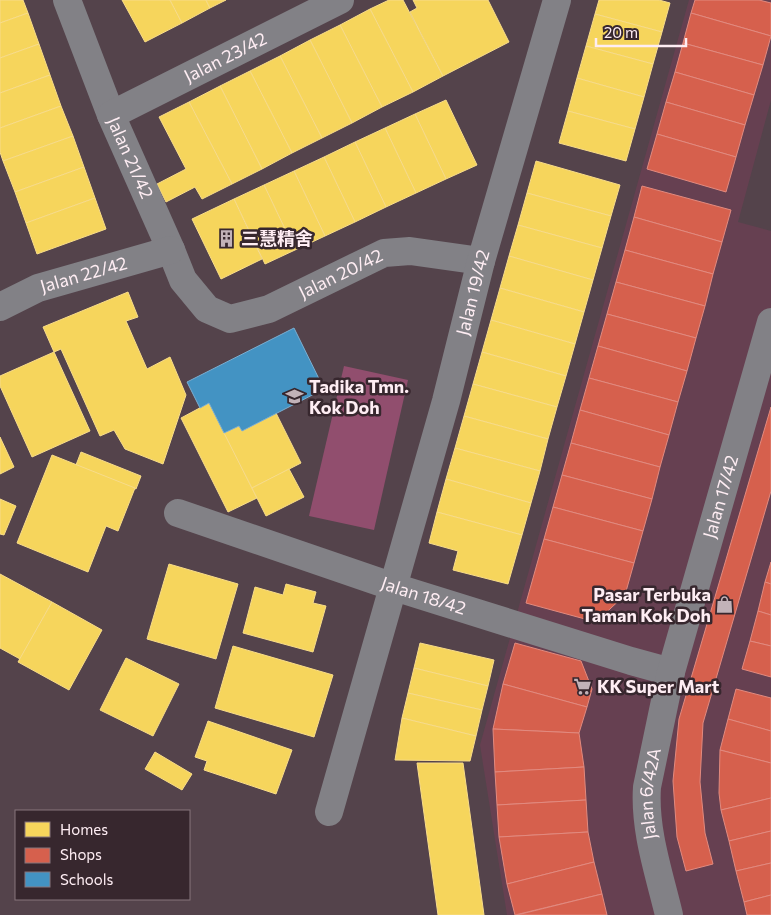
<svg xmlns="http://www.w3.org/2000/svg" width="771" height="915" viewBox="0 0 771 915" font-family="Commissioner,'Noto Sans SC',sans-serif">
<style>
.built{fill:#664051}
.green{fill:#914e6e}
.homes{fill:#f6d55c;stroke:#f8dc89}
.shops{fill:#d6604d;stroke:#e28a7f}
.schools{fill:#4393c3;stroke:#7baed1}
.lines{fill:none;stroke-linecap:round;stroke-linejoin:round}
.minor{stroke:#828186;stroke-width:28}
.labels{text-anchor:middle;stroke-width:5;stroke-linejoin:round;paint-order:stroke}
.street-label{font-size:18px;fill:#feedf3;stroke:#37272e}
.poi-label{font-size:18px;font-weight:bold;fill:#feedf3;stroke:#37272e;text-anchor:start}
</style>
<rect width="100%" height="100%" fill="#54434b"/>
<polygon class="built" points="689,0 771,0 771,100 738,222 771,231 771,915 507,915 480,745"/>
<polygon class="green" points="344,366 408,380 374,530 309,516"/>
<g class="homes">
<polygon points="0,0 23,0 28,13 0,23"/>
<polygon points="122,0 170,0 182,23 145,42"/>
<polygon points="170,0 206,0 210,8 182,23"/>
<polygon points="206,0 226,0 210,8"/>
<polygon points="389,0 403,0 443,76 413,92 370,9"/>
<polygon points="413,0 488,0 509,42 443,76 410,12 417,8"/>
<polygon points="599,0 659,0 670,3 662,32 595,14"/>
<polygon points="370,9 413,92 382,107 340,25"/>
<polygon points="28,13 39,44 0,58 0,23"/>
<polygon points="595,14 662,32 653,64 586,46"/>
<polygon points="340,25 382,107 352,123 310,40"/>
<polygon points="310,40 352,123 322,138 280,56"/>
<polygon points="39,44 50,75 0,93 0,58"/>
<polygon points="586,46 653,64 644,97 577,78"/>
<polygon points="280,56 322,138 292,153 250,71"/>
<polygon points="250,71 292,153 262,169 220,86"/>
<polygon points="50,75 61,106 0,128 0,93"/>
<polygon points="577,78 644,97 635,129 568,111"/>
<polygon points="220,86 262,169 232,184 189,102"/>
<polygon points="446,100 477,165 446,179 415,114"/>
<polygon points="189,102 232,184 202,199 195,187 166,202 157,184 186,169 159,117"/>
<polygon points="61,106 73,136 3,161 0,152 0,128"/>
<polygon points="568,111 635,129 626,161 559,143"/>
<polygon points="415,114 446,179 416,193 385,128"/>
<polygon points="385,128 416,193 386,207 355,142"/>
<polygon points="73,136 84,167 15,192 3,161"/>
<polygon points="355,142 386,207 355,222 324,157"/>
<polygon points="324,157 355,222 325,236 294,171"/>
<polygon points="536,161 620,185 611,216 527,193"/>
<polygon points="84,167 95,198 26,223 15,192"/>
<polygon points="294,171 325,236 295,250 264,185"/>
<polygon points="264,185 295,250 265,264 234,199"/>
<polygon points="527,193 611,216 602,248 518,225"/>
<polygon points="95,198 106,229 37,254 26,223"/>
<polygon points="234,199 262,259 221,279 192,219"/>
<polygon points="518,225 602,248 593,280 509,256"/>
<polygon points="509,256 593,280 584,312 500,288"/>
<polygon points="500,288 584,312 575,344 491,320"/>
<polygon points="128,292 138,317 126,321 147,369 170,357 186,395 163,464 125,449 114,430 100,436 61,349 54,352 43,327"/>
<polygon points="491,320 575,344 566,376 482,352"/>
<polygon points="54,352 90,431 32,457 0,386 0,376"/>
<polygon points="482,352 566,376 557,407 473,384"/>
<polygon points="473,384 557,407 548,439 464,416"/>
<polygon points="209,403 257,498 228,512 181,418"/>
<polygon points="276,413 301,463 252,488 224,433 239,426 242,431"/>
<polygon points="464,416 548,439 540,471 455,448"/>
<polygon points="0,437 14,467 0,474"/>
<polygon points="455,448 540,471 531,503 446,479"/>
<polygon points="81,452 141,476 136,489 76,465"/>
<polygon points="52,455 135,488 118,531 106,526 88,572 17,543"/>
<polygon points="289,469 304,497 266,516 252,488"/>
<polygon points="446,479 531,503 522,535 437,512"/>
<polygon points="0,499 16,506 4,535 0,534"/>
<polygon points="437,512 522,535 508,584 453,570 458,551 429,543"/>
<polygon points="169,564 238,584 216,659 147,639"/>
<polygon points="0,574 52,602 20,659 0,648"/>
<polygon points="286,584 316,592 313,603 326,606 313,652 243,633 255,587 283,595"/>
<polygon points="52,602 102,630 69,690 18,662"/>
<polygon points="420,643 494,660 488,686 414,668"/>
<polygon points="233,646 333,675 314,737 215,708"/>
<polygon points="126,658 179,684 153,736 100,710"/>
<polygon points="414,668 488,686 482,710 408,693"/>
<polygon points="408,693 482,710 476,736 402,718"/>
<polygon points="402,718 476,736 470,761 395,760"/>
<polygon points="208,721 292,750 276,794 204,770 207,761 195,757"/>
<polygon points="155,752 192,774 182,790 145,769"/>
<polygon points="417,763 463,763 484,915 438,915"/>
</g>
<g class="shops">
<polygon points="695,0 759,0 771,3 771,36 691,13"/>
<polygon points="691,13 771,36 763,65 683,43"/>
<polygon points="683,43 763,65 754,95 675,72"/>
<polygon points="675,72 754,95 745,125 666,102"/>
<polygon points="666,102 745,125 736,157 657,134"/>
<polygon points="657,134 736,157 726,192 647,169"/>
<polygon points="642,186 731,210 722,242 634,217"/>
<polygon points="634,217 722,242 713,274 625,250"/>
<polygon points="625,250 713,274 705,306 616,282"/>
<polygon points="616,282 705,306 696,338 607,314"/>
<polygon points="607,314 696,338 687,371 598,346"/>
<polygon points="598,346 687,371 678,402 589,378"/>
<polygon points="589,378 678,402 669,435 580,410"/>
<polygon points="771,407 771,491 703,723 700,782 705,833 713,864 686,871 677,837 673,781 679,719"/>
<polygon points="580,410 669,435 660,467 571,443"/>
<polygon points="571,443 660,467 652,499 562,475"/>
<polygon points="562,475 652,499 643,531 553,507"/>
<polygon points="553,507 643,531 634,563 544,539"/>
<polygon points="544,539 634,563 625,595 596,622 526,603"/>
<polygon points="771,562 771,584 765,582"/>
<polygon points="765,582 771,584 771,615 758,611"/>
<polygon points="758,611 771,615 771,646 750,641"/>
<polygon points="750,641 771,646 771,677 742,669"/>
<polygon points="515,643 581,661 592,689 587,707 503,684"/>
<polygon points="503,684 587,707 579,733 493,729"/>
<polygon points="736,689 771,698 771,731 728,719"/>
<polygon points="728,719 771,731 771,763 720,750"/>
<polygon points="493,729 579,733 584,767 495,772"/>
<polygon points="720,750 771,763 771,798 721,810 719,793"/>
<polygon points="584,767 586,800 497,805 495,772"/>
<polygon points="771,798 771,831 729,841 721,810"/>
<polygon points="586,800 588,832 499,837 497,805"/>
<polygon points="771,831 771,863 736,871 729,841"/>
<polygon points="588,832 594,862 507,884 499,837"/>
<polygon points="594,862 602,894 515,915 507,884"/>
<polygon points="771,863 771,895 744,902 736,871"/>
<polygon points="602,894 607,915 517,915"/>
<polygon points="771,895 771,915 747,915 744,902"/>
</g>
<polygon class="schools" points="294,328 324,389 242,431 239,426 224,433 209,403 200,408 187,382"/>
<g class="lines">
<g class="minor">
<path id="s1" d="M 67,0 L 111,115 L 171,250 L 183,280 L 207,309 L 230,319 L 269,309 L 384,253 L 410,251 L 481,261"/>
<path id="s2" d="M 111,115 L 340,0"/>
<path id="s3" d="M 0,307 L 38,288 L 171,250"/>
<path id="s4" d="M 178,513 L 394,587 L 631,661 L 671,672"/>
<path id="s5" d="M 329,812 L 446,401 L 481,261 L 557,0"/>
<path id="s6" d="M 669,915 C 659,873 644,830 647,787 L 671,672 L 771,322"/>
</g>
</g>
<defs>
<symbol id="building-bare" viewBox="-9 -9 18 18"><path d="M-4-6H4V6H1V3H-1V6H-4ZM-2.5-4.3h1.7v1.8h-1.7ZM.8-4.3h1.7v1.8H.8ZM-2.5-1h1.7V.8h-1.7ZM.8-1h1.7V.8H.8Z" fill="#c2b2b8" stroke="#37272e" stroke-width="2.5" paint-order="stroke"/></symbol>
<symbol id="school-bare" viewBox="-9 -9 18 18"><path d="M0-5L7-2L0 1L-7-2ZM-4 1L0 2.5L4 1V4Q0 6-4 4Z" fill="#c2b2b8" stroke="#37272e" stroke-width="2.5" paint-order="stroke"/></symbol>
<symbol id="shop-bare" viewBox="-9 -9 18 18"><path d="M-5-2.5h2.3a2.7 3.5 0 0 1 5.4 0H5L5.5 6h-11ZM-1.5-2.5h3a1.5 2.3 0 0 0-3 0Z" fill="#c2b2b8" stroke="#37272e" stroke-width="2.5" paint-order="stroke"/></symbol>
<symbol id="supermarket-bare" viewBox="-9 -9 18 18"><path d="M-6-5.5h2.5l.6 2H6L4.5 2H-2.5L-4.4-4H-6ZM-1.5 3.2a1.3 1.3 0 1 0 .1 0ZM3 3.2a1.3 1.3 0 1 0 .1 0Z" fill="#c2b2b8" stroke="#37272e" stroke-width="2.5" paint-order="stroke"/></symbol>
</defs>
<g fill-rule="evenodd">
<use href="#building-bare" x="214" y="226" width="25" height="25"/>
<use href="#school-bare" x="282" y="384" width="25" height="25"/>
<use href="#shop-bare" x="712" y="592" width="25" height="25"/>
<use href="#supermarket-bare" x="570" y="674" width="25" height="25"/>
</g>
<g class="labels">
<g class="street-label">
<text dy="6" stroke="none"><textPath href="#s2" startOffset="128">Jalan 23/42</textPath></text>
<text dy="6" stroke="none"><textPath href="#s1" startOffset="170">Jalan 21/42</textPath></text>
<text dy="6" stroke="none"><textPath href="#s3" startOffset="90">Jalan 22/42</textPath></text>
<text dy="6" stroke="none"><textPath href="#s1" startOffset="486">Jalan 20/42</textPath></text>
<text dy="6" stroke="none"><textPath href="#s5" startOffset="539">Jalan 19/42</textPath></text>
<text dy="6" stroke="none"><textPath href="#s6" startOffset="430">Jalan 17/42</textPath></text>
<text dy="6" stroke="none"><textPath href="#s4" startOffset="259">Jalan 18/42</textPath></text>
<text dy="6" stroke="none"><textPath href="#s6" startOffset="124">Jalan 6/42A</textPath></text>
</g>
<g class="poi-label">
<text x="241" y="245">三慧精舍</text>
<text x="309" y="393">Tadika Tmn.<tspan x="309" dy="21">Kok Doh</tspan></text>
<text x="711" y="601" text-anchor="end">Pasar Terbuka<tspan x="711" dy="21">Taman Kok Doh</tspan></text>
<text x="597" y="693">KK Super Mart</text>
</g>
</g>
<rect x="15" y="810" width="175" height="90" fill="#37272e" stroke="#87767d"/>
<rect x="25" y="822" width="25" height="15" fill="#f6d55c" stroke="#87767d"/>
<text x="60" y="835" font-size="15" fill="#feedf3">Homes</text>
<rect x="25" y="848" width="25" height="15" fill="#d6604d" stroke="#87767d"/>
<text x="60" y="860" font-size="15" fill="#feedf3">Shops</text>
<rect x="25" y="872" width="25" height="15" fill="#4393c3" stroke="#87767d"/>
<text x="60" y="885" font-size="15" fill="#feedf3">Schools</text>
<path d="M596 38v8h90v-8" fill="none" stroke="#feedf3" stroke-width="2.5"/>
<text x="604" y="38" font-size="15" fill="#feedf3" stroke="#37272e" stroke-width="4" paint-order="stroke">20 m</text>
</svg>
